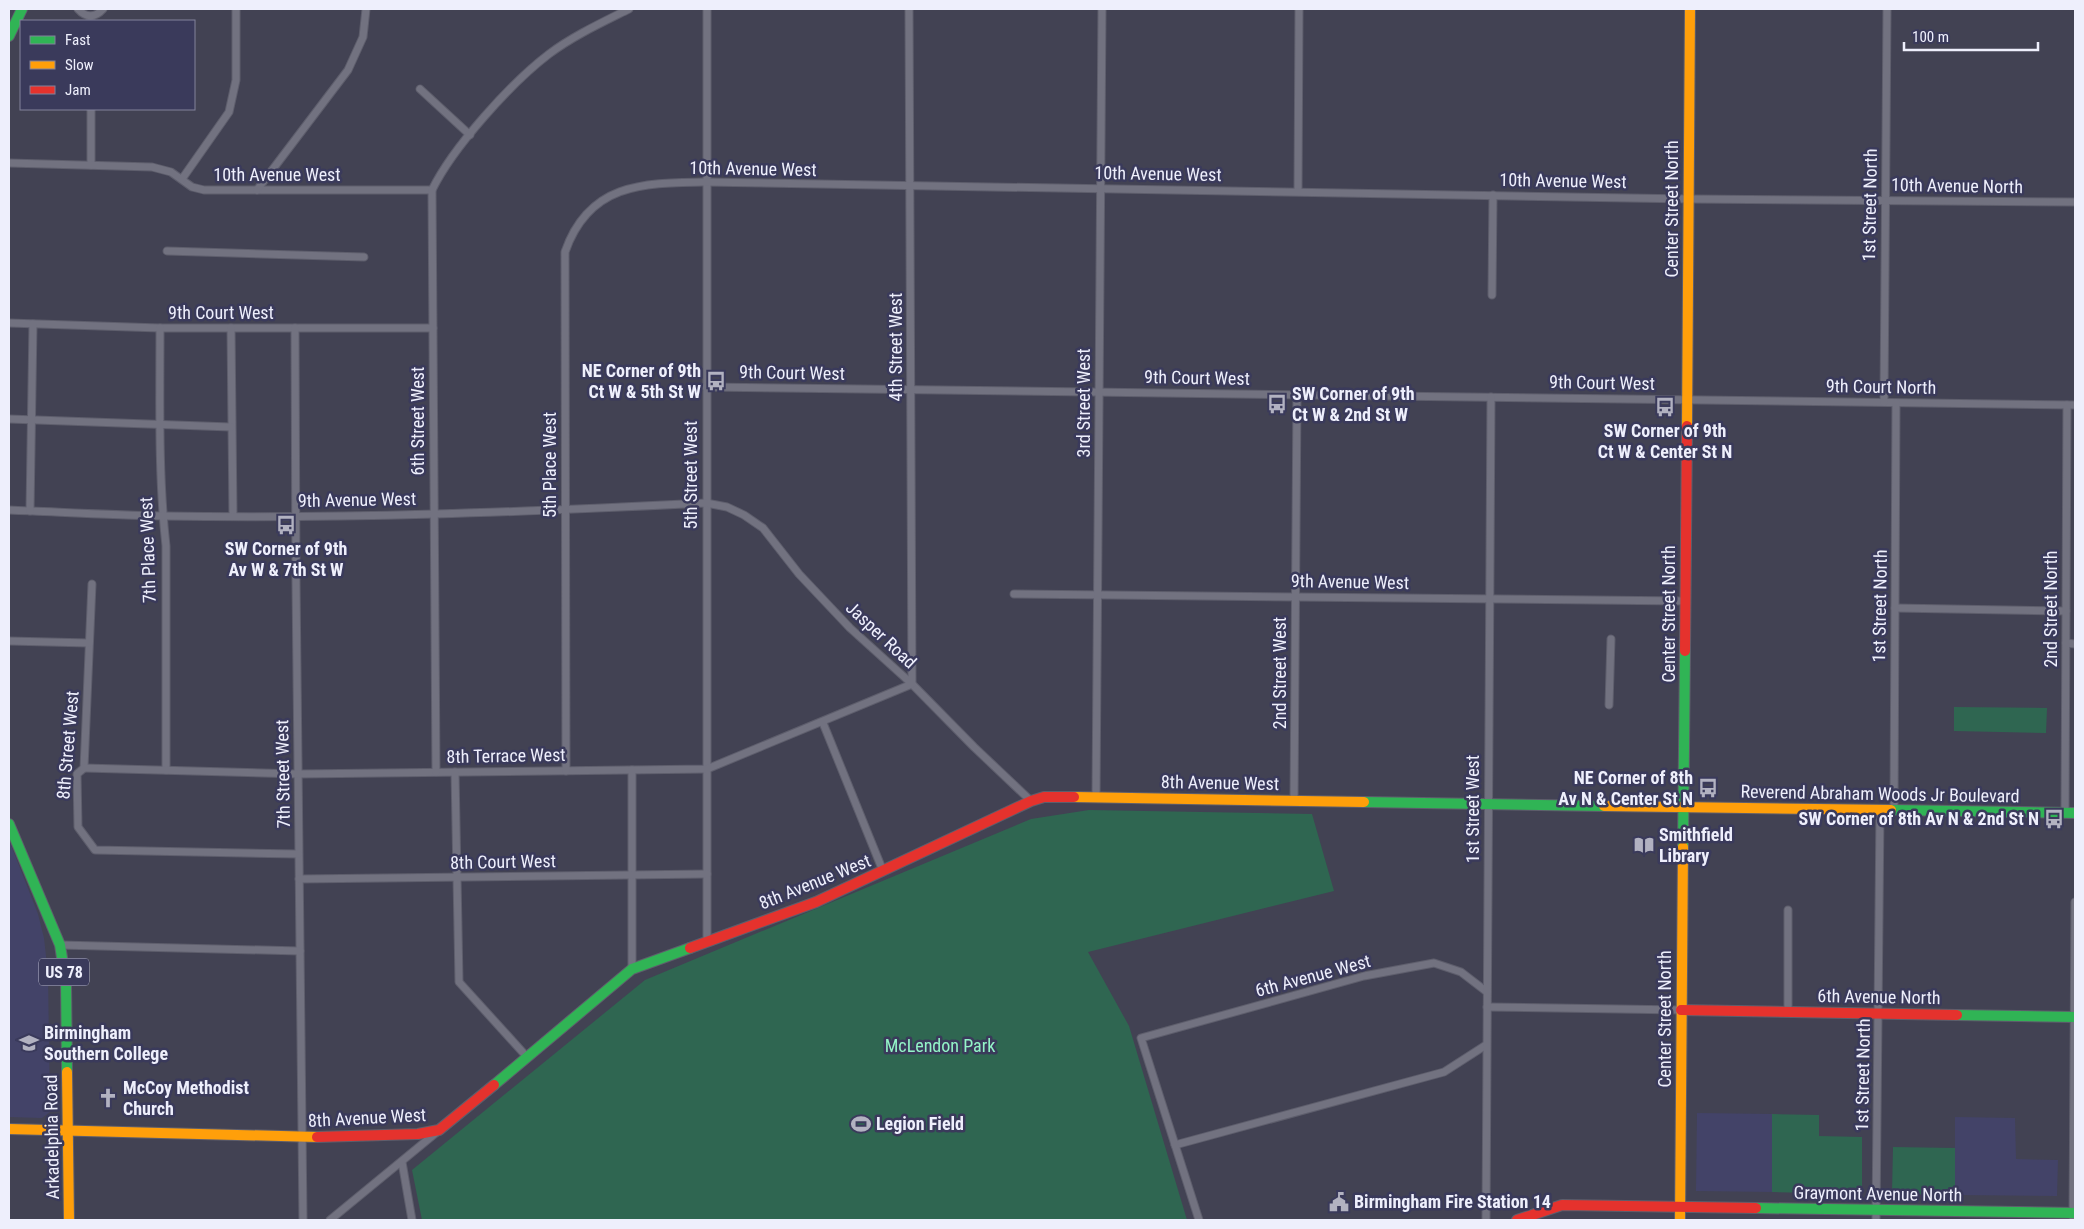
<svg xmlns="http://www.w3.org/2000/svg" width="2084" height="1229" viewBox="0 0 2084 1229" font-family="'Roboto Condensed',sans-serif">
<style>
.built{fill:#434368}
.green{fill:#2f6651}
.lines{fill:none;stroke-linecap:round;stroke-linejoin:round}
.street-casing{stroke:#5e5e6c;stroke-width:9}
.fast-casing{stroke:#5e5e6c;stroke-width:12}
.slow-casing{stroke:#5e5e6c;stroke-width:12}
.jam-casing{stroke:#5e5e6c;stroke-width:12}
.street{stroke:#727280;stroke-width:7}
.fast{stroke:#30b455;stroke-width:10}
.slow{stroke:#ff9f0a;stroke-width:10}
.jam{stroke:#e5322d;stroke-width:10}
.labels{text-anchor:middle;stroke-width:5;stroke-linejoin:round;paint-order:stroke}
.shield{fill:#3a3a5b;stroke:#b8b9cc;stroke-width:1}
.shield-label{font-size:16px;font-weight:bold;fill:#eeeffc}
.street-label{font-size:18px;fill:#eeeffc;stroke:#3a3a5b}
.poi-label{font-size:18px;font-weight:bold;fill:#eeeffc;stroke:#3a3a5b;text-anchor:start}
.park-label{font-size:18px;fill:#93f4c7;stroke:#3a3a5b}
</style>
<rect width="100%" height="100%" fill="#424253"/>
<g class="built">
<polygon points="9,840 38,914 44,938 48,974 50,1112 42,1118 9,1117"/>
<polygon points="1697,1113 1772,1114 1772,1192 1696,1191"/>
<polygon points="1955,1117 2015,1118 2016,1159 2058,1160 2057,1196 1955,1195"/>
</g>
<g class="green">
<polygon points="1954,707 2047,708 2046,733 1954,731"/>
<polygon points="1089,810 1312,814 1334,891 1088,952 1129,1026 1187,1220 422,1220 412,1170 645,980 1031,819"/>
<polygon points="1772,1114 1819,1115 1819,1136 1862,1137 1862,1194 1772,1192"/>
<polygon points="1893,1147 1955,1148 1955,1195 1892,1194"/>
</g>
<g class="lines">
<defs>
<g id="street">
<path d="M 78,9 C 86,18 95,18 103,9"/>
<polyline points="707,9 707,942"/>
<polyline points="420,89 470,135"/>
<polyline points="91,109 91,165"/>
<polyline points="9,163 152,167 171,172 192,187 204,190 432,190"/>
<polyline points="182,179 229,112 236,80 236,9"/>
<polyline points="257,190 348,70 363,37 366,9"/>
<polyline points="1298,191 1299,9"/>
<polyline points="167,251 364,257"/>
<polyline points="1492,295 1493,195"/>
<polyline points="9,323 160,328 433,328"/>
<path d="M 160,328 C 160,401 158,474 166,546 L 166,770"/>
<polyline points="231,328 233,516"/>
<polyline points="295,328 296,582 303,1220"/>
<polyline points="706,387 2075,405"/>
<polyline points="1884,402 1887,9"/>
<polyline points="9,419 231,427"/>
<path d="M 9,510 C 60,512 112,515 163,516 C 344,519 525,512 706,503 L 727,507 L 744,515 L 763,528 L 799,574 L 850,628 L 912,684 L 974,747 L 1031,801"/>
<polyline points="30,511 33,324"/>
<polyline points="92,584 84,768 77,774 78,827 95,850 298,854"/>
<polyline points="1014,594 1685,601"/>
<polyline points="1895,608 2066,611"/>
<polyline points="9,641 89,643"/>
<polyline points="2066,643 2075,644"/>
<polyline points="1609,705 1611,639"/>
<polyline points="823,723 883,871"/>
<polyline points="84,768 298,774 707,769 912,684 909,9"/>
<polyline points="632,770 632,969"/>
<path d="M 566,771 L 565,252 C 589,183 643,183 705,182 L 1689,199 L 2075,202"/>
<path d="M 436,772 L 432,190 C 453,147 511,83 549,54 C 573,36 601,23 629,9"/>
<polyline points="455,772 459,982 527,1057"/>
<polyline points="1096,798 1102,9"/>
<polyline points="1294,801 1297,394"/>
<polyline points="1894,810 1896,403"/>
<polyline points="2065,813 2067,405"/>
<polyline points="299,879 707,874"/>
<polyline points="1788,910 1788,1012"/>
<polyline points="60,945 300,951"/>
<polyline points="1487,1007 1681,1010"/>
<polyline points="1175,1145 1444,1072 1486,1045"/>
<polyline points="402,1162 412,1220"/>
<polyline points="330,1220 437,1132"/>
<polyline points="1199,1220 1141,1038 1364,976 1434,963 1461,972 1487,992"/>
<polyline points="1486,1220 1491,397"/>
<polyline points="1876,1220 1880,810"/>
<polyline points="2073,1220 2075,902"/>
</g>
<g id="fast">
<polyline points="9,36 22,9"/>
<polyline points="1364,802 1604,806"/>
<polyline points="1891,810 2075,813"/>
<polyline points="9,824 60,945 66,983 67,1072"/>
<polyline points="1683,847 1685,651"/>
<polyline points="1957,1015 2075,1017"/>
<polyline points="494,1085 632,969 690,948"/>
<polyline points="1756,1208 2075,1213"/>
</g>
<g id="slow">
<polyline points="1687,426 1690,9"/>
<polyline points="1074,797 1364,802"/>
<polyline points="1604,806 1891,810"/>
<polyline points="67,1072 69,1220"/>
<polyline points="9,1129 317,1137"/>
<polyline points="1680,1220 1683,847"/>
</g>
<g id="jam">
<polyline points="1685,651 1687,426"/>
<polyline points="690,948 816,902 1031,801 1044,797 1074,797"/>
<polyline points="1681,1010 1957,1015"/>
<polyline points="317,1137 418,1134 439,1130 494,1085"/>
<polyline points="1517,1220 1562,1205 1756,1208"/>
</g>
</defs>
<use href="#street" class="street-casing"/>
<use href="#fast" class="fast-casing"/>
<use href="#slow" class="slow-casing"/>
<use href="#jam" class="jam-casing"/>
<use href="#street" class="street"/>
<use href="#fast" class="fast"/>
<use href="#slow" class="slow"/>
<use href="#jam" class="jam"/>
</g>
<defs>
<symbol id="bus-bare" viewBox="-9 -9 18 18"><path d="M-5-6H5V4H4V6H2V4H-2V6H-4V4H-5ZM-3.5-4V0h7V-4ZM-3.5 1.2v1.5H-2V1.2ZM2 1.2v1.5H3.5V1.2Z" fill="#b2b2c1" stroke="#3a3a5b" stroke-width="2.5" paint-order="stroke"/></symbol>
<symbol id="library-bare" viewBox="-9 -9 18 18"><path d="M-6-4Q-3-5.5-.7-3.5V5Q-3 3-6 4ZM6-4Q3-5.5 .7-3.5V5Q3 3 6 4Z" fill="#b2b2c1" stroke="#3a3a5b" stroke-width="2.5" paint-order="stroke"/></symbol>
<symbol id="university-bare" viewBox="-9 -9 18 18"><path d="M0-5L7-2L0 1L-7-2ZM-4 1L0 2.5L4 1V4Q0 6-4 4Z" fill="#b2b2c1" stroke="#3a3a5b" stroke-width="2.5" paint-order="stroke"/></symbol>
<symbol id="church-bare" viewBox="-9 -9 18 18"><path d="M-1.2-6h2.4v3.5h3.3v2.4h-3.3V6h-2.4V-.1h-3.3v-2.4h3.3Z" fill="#b2b2c1" stroke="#3a3a5b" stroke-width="2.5" paint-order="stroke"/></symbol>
<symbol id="stadium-bare" viewBox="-9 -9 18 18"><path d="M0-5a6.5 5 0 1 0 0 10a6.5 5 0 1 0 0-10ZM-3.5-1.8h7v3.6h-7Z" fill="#b2b2c1" stroke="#3a3a5b" stroke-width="2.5" paint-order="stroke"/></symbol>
<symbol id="civic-bare" viewBox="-9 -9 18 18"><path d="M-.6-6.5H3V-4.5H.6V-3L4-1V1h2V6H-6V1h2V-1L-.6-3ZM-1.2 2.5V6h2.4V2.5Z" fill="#b2b2c1" stroke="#3a3a5b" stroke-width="2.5" paint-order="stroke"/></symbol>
</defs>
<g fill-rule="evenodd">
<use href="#bus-bare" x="702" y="367" width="28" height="28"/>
<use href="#bus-bare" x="1263" y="390" width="28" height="28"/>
<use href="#bus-bare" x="1651" y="393" width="28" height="28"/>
<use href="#bus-bare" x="272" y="511" width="28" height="28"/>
<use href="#bus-bare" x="1694" y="774" width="28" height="28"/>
<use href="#bus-bare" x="2040" y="805" width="28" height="28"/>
<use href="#library-bare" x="1630" y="831" width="28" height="28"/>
<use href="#university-bare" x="15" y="1029" width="28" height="28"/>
<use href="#church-bare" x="94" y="1084" width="28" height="28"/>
<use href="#stadium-bare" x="847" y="1110" width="28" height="28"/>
<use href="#civic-bare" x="1325" y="1188" width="28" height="28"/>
</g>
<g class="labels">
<rect class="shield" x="39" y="958.5" width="50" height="27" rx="4"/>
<g class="shield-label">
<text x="64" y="978">US 78</text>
</g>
<g class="street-label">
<text transform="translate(753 169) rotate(1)" y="6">10th Avenue West</text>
<text transform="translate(1158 174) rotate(1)" y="6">10th Avenue West</text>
<text x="277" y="181">10th Avenue West</text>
<text transform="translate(1563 181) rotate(1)" y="6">10th Avenue West</text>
<text transform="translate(1957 186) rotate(1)" y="6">10th Avenue North</text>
<text transform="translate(1870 205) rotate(-89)" y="6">1st Street North</text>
<text transform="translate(1672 209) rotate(-90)" y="6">Center Street North</text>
<text x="221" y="319">9th Court West</text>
<text transform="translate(896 347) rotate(-90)" y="6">4th Street West</text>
<text transform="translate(792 373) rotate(1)" y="6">9th Court West</text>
<text transform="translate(1197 378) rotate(1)" y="6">9th Court West</text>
<text transform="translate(1602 383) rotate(1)" y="6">9th Court West</text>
<text transform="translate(1881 387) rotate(1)" y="6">9th Court North</text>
<text transform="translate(1084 403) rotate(-90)" y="6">3rd Street West</text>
<text transform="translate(418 421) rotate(-90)" y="6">6th Street West</text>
<text transform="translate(550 465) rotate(-90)" y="6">5th Place West</text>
<text transform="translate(691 475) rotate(-90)" y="6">5th Street West</text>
<text transform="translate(357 500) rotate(-1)" y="6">9th Avenue West</text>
<text transform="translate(148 550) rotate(-92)" y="6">7th Place West</text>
<text transform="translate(1350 582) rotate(1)" y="6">9th Avenue West</text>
<text transform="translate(1880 606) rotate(-89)" y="6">1st Street North</text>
<text transform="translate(2051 609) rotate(-90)" y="6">2nd Street North</text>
<text transform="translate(1669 614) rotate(-90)" y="6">Center Street North</text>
<text transform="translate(881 635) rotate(43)" y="6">Jasper Road</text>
<text transform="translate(1280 673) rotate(-90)" y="6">2nd Street West</text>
<text transform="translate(68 745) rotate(-85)" y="6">8th Street West</text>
<text transform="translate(506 756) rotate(-1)" y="6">8th Terrace West</text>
<text transform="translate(283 774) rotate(-91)" y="6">7th Street West</text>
<text transform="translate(1220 783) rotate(1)" y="6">8th Avenue West</text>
<text transform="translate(1880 794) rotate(1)" y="6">Reverend Abraham Woods Jr Boulevard</text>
<text transform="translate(1473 809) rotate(-90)" y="6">1st Street West</text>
<text transform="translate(503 862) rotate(-1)" y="6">8th Court West</text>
<text transform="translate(815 882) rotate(-22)" y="6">8th Avenue West</text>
<text transform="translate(1313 976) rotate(-15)" y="6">6th Avenue West</text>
<text transform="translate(1879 997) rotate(1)" y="6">6th Avenue North</text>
<text transform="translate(1665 1019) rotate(-90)" y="6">Center Street North</text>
<text transform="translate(1863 1075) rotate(-89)" y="6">1st Street North</text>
<text transform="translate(367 1118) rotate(-3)" y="6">8th Avenue West</text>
<text transform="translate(52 1137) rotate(-91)" y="6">Arkadelphia Road</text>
<text transform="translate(1878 1194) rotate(1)" y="6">Graymont Avenue North</text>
</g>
<g class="poi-label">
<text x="701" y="377" text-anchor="end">NE Corner of 9th<tspan x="701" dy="21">Ct W &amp; 5th St W</tspan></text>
<text x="1292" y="400">SW Corner of 9th<tspan x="1292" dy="21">Ct W &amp; 2nd St W</tspan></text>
<text x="1665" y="437" text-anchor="middle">SW Corner of 9th<tspan x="1665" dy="21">Ct W &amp; Center St N</tspan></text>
<text x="286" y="555" text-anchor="middle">SW Corner of 9th<tspan x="286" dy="21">Av W &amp; 7th St W</tspan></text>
<text x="1693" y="784" text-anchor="end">NE Corner of 8th<tspan x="1693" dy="21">Av N &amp; Center St N</tspan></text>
<text x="2039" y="825" text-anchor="end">SW Corner of 8th Av N &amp; 2nd St N</text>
<text x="1659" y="841">Smithfield<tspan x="1659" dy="21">Library</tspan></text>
<text x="44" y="1039">Birmingham<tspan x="44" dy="21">Southern College</tspan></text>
<text x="123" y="1094">McCoy Methodist<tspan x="123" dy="21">Church</tspan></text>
<text x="876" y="1130">Legion Field</text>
<text x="1354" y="1208">Birmingham Fire Station 14</text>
</g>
<g class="park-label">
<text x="940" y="1052">McLendon Park</text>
</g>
</g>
<rect width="2084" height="1229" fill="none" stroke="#eeeffc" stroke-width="20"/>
<rect x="20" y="20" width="175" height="90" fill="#3a3a5b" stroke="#82829b"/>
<rect x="30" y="36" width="25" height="8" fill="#30b455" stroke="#82829b"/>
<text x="65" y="45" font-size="15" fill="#eeeffc">Fast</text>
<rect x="30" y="61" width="25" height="8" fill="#ff9f0a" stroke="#82829b"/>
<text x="65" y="70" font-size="15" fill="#eeeffc">Slow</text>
<rect x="30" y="86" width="25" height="8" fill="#e5322d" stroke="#82829b"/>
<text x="65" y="95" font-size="15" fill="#eeeffc">Jam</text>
<path d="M1904 42v8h134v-8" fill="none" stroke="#eeeffc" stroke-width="2.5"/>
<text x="1912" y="42" font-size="15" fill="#eeeffc" stroke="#3a3a5b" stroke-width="4" paint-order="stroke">100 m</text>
</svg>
